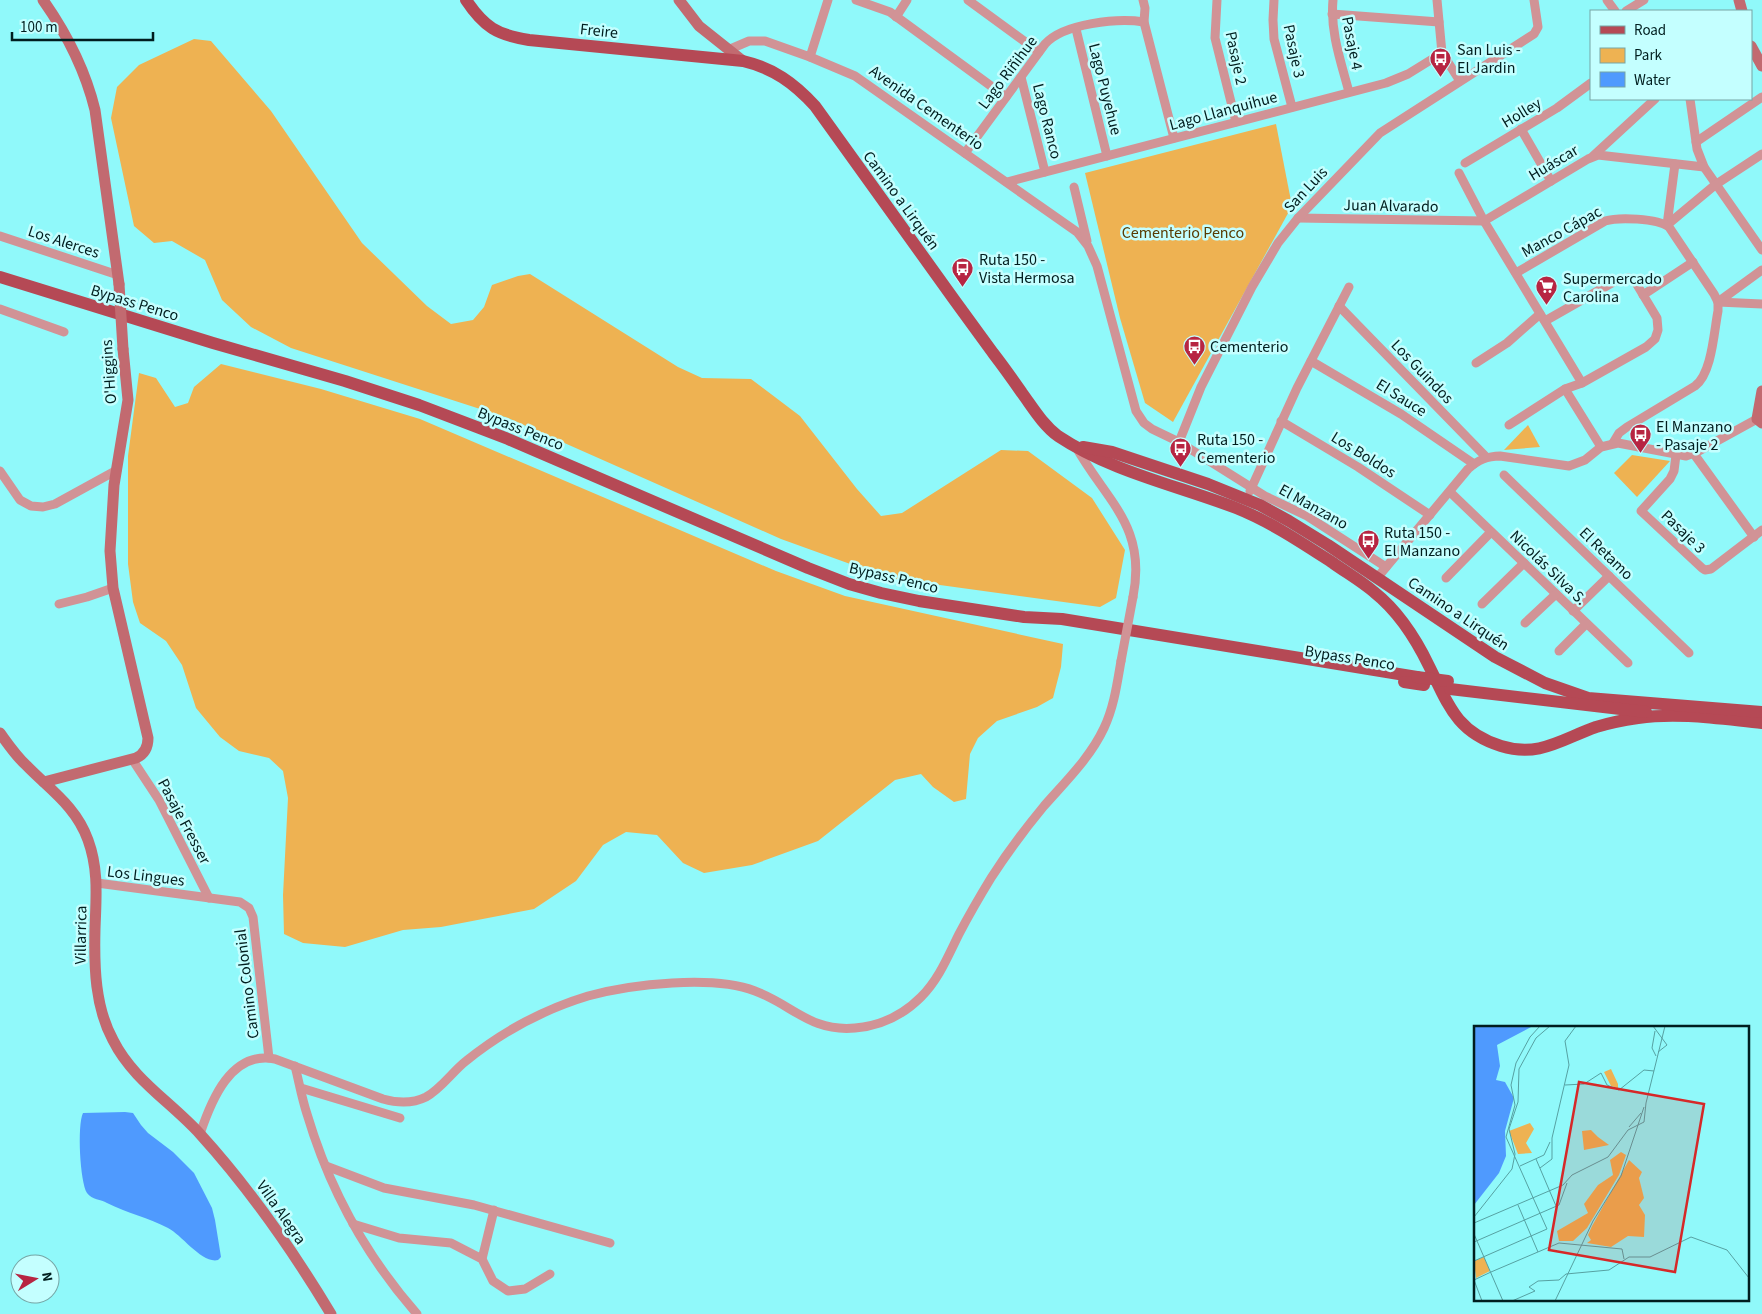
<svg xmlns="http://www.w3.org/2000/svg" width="1762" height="1314" viewBox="0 0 1762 1314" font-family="'Source Sans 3',sans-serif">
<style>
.green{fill:#eeb252}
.water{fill:#4f9afe}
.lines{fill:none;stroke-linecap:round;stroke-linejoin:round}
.street{stroke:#d19396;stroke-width:9}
.secondary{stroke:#c26a70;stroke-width:11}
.primary{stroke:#b54955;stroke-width:12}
.street-bridge{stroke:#d19396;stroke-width:9}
.secondary-bridge{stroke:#c26a70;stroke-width:11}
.primary-bridge{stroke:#b54955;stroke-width:12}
.labels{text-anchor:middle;stroke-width:5;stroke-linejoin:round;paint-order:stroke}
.street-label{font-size:16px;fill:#001e1f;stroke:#c4ffff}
.poi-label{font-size:16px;fill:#001e1f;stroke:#c4ffff;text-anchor:start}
.park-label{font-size:16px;fill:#593b02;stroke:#c4ffff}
.inset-road{fill:none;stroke:#56a1a2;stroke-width:1}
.view{fill:#d62828;fill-opacity:0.15;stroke:#d62828;stroke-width:2.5}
.inset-edge{fill:none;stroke:#001e1f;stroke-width:2.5}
</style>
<rect width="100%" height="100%" fill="#90f9fa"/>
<g class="green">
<polygon points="194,39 211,41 271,111 362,243 427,306 451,324 473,320 484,307 492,285 518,276 530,274 678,367 702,378 751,379 800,416 857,489 881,516 902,513 1001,450 1028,451 1092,498 1125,550 1116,598 1100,607 889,578 781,539 508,418 291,348 251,327 222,300 205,260 172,241 154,243 134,226 111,118 117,87 139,65"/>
<polygon points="1276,124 1292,206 1173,422 1145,403 1120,318 1085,173"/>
<polygon points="221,364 321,389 420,419 776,571 845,596 1063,644 1061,667 1053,698 1037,707 997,721 978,738 970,754 966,799 954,802 933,787 921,774 895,780 818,841 752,865 704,873 683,863 657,835 626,832 603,845 576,881 534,909 441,927 403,930 345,947 303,943 284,934 283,895 288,798 283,771 269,758 239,751 220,737 196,708 182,665 166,641 140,623 133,602 128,564 128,456 139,373 156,378 175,407 188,403 194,387"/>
<polygon points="1528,425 1540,447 1504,450"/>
<polygon points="1632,455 1670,461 1637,497 1614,473"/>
</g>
<path class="water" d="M 125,1112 L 133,1113 L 141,1125 L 148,1133 L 173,1152 L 194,1173 L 212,1208 L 215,1220 L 221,1257 L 218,1260 C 202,1264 182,1235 168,1228 C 149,1218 127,1213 107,1203 C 101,1199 92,1200 87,1193 C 80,1182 77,1125 83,1113 Z"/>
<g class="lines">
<g class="street">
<polyline points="856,0 890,12 1006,97"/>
<polyline points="968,0 1039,52"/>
<polyline points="1143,0 1145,8 1144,22 1174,138"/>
<polyline points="1217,0 1215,38 1236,122"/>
<polyline points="1274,0 1273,20 1274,39 1292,107"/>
<path d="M 1333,0 C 1330,32 1341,62 1349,92"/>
<polyline points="1437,0 1442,53 1460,81"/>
<polyline points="1607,0 1615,11"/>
<polyline points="1626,11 1644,0"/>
<polyline points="1332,14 1439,22"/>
<polyline points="896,17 907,0"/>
<polyline points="1076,29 1107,156"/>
<polyline points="728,50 749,41 765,41 810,57 855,76 1077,232 1088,246 1097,266 1136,411 1144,423 1152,429 1179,442 1265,496 1307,516 1386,567"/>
<polyline points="810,57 828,0"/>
<polyline points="1021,77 1045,172"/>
<polyline points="1690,99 1697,149 1704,167 1762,250"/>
<polyline points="1521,129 1551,181"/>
<polyline points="1696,142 1762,97"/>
<path d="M 965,153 L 1045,44 C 1064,23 1118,18 1144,22"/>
<polyline points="1593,156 1655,99"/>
<polyline points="1465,163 1557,108 1591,83"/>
<polyline points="1459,173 1484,221 1582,383"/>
<polyline points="1007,182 1386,83 1408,74 1442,53"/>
<polyline points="1074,187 1087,241"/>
<polyline points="1298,218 1484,221"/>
<polyline points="1484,221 1588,159 1598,155 1704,167"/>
<polyline points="1667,225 1715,185 1762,154"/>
<polyline points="1667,225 1675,164"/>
<polyline points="0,236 118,275"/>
<path d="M 1516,273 L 1605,221 C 1618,217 1657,218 1669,227 L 1714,294 L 1718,302 L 1718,311 C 1714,331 1712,374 1695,386 L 1627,427 L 1619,433 L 1613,443"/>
<polyline points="1643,295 1693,262"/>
<polyline points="1718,302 1762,270"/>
<polyline points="1718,302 1762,304"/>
<polyline points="1339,306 1486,457"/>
<polyline points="0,309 64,332"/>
<polyline points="1311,361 1401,414 1474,464"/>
<polyline points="1476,363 1507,343 1540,314"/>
<polyline points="1565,389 1601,447"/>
<polyline points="1281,421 1358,467 1430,515"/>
<polyline points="1509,425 1565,389 1582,383 1646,347 1655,339 1658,330 1657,318 1636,283 1629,278 1617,280 1545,321"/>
<polyline points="1179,442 1201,387 1252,287 1278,243 1298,218 1380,133 1534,34 1538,27 1534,0"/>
<path d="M 1076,447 C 1107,502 1147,526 1133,597"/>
<polyline points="1694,454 1754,537"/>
<polyline points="1676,455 1674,471 1670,479 1641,511 1702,568 1705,570 1711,569 1762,530"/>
<polyline points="0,471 20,500 31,506 43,507 55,504 117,470"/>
<polyline points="1504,475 1689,653"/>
<polyline points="1250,491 1297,388 1349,287"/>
<polyline points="1450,492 1628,663"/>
<path d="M 1377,578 L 1468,469 C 1478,460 1487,456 1500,456 L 1569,466 L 1585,460 L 1601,447 L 1618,443 L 1686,456 L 1697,452 L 1757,419"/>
<polyline points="1446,578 1491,532"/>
<polyline points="59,604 87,597 113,588"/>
<polyline points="1482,604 1524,563"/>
<polyline points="1573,611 1609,576"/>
<polyline points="1525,623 1556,594"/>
<polyline points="1559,651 1586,624"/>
<polyline points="132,759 159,800 209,898"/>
<polyline points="97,883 240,902 249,908 253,917 269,1058"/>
<path d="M 295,1066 C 299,1082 302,1099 307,1114 C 329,1188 366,1256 417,1314"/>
<polyline points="301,1088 400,1118"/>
<path d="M 200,1134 C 211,1101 231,1050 275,1059 L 383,1099 C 397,1103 412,1104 426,1097 C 441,1089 453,1071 466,1061 C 502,1032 545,1009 588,996 C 632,984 713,975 755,991 C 793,1005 810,1032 855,1028 C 880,1026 903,1015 921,997 C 939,979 948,956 959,934 C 969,915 980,896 991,878 C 1007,853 1025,829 1044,806 C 1065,782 1090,758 1104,728 C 1114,707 1117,684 1121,661"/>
<polyline points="326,1166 384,1188 474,1205 610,1243"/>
<polyline points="353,1224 399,1238 451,1243 482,1259 493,1281 508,1291 525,1289 550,1274"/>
<polyline points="482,1259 494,1210"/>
</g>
<g class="secondary">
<path d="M 43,0 C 67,34 85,69 95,110 L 119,284"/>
<polyline points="679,0 699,26 743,61"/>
<polyline points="1739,0 1742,11"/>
<polyline points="1751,46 1762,66"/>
<polyline points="1762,391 1757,419 1762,423"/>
<path d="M 0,733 C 8,744 16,756 26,765 C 49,789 76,806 88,840 C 99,870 96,898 95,929 C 94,967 95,1007 113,1040 C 133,1080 171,1102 200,1134 C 250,1189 293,1251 331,1314"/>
<path d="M 44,782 L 136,758 C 145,754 148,747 148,738 L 113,588 L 110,551 L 114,485 L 128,400 L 123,349"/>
</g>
<g class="primary">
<path d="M 466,0 C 484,27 497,35 529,40 L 743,61 C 773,68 794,83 815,106 C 874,188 933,271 993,353 C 1003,366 1013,380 1022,393 C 1033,408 1043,425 1058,436 C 1112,472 1176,485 1236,508 C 1271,522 1302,543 1333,563 C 1347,573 1361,581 1374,592 C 1398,611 1416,639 1429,666 C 1448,704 1456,732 1501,746 C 1539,758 1562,739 1596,727 C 1609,723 1624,720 1638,718 C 1679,712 1721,719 1762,723"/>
<polyline points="0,277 213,343 345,381 419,405 508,439 808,568 849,584 881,593 919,601 1024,617 1062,619 1417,677"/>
<polyline points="1083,447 1112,452 1208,484 1260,505 1289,521 1328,545 1495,657 1545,683 1588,698 1762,712"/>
<polyline points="1404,682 1424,685"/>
<polyline points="1450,689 1646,712"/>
</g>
<polyline class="street-bridge" points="1121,661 1133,597"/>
<polyline class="secondary-bridge" points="119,284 123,349"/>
<polyline class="primary-bridge" points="1417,677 1448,681"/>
</g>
<defs>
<symbol id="bus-pin" viewBox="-11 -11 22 30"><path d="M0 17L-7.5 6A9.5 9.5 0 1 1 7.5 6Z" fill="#b72542" stroke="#c4ffff"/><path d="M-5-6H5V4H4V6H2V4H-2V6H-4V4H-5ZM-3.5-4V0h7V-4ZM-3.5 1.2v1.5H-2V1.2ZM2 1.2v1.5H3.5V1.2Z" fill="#fff"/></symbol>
<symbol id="supermarket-pin" viewBox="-11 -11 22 30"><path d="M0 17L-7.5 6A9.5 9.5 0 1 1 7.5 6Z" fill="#b72542" stroke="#c4ffff"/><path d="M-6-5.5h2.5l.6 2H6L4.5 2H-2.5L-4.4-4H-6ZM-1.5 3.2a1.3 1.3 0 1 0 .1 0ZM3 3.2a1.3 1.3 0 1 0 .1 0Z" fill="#fff"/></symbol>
</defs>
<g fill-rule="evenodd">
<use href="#bus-pin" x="1428" y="46" width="25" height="34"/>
<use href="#bus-pin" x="950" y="256" width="25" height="34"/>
<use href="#supermarket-pin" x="1534" y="274" width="25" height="34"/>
<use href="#bus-pin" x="1182" y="334" width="25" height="34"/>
<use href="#bus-pin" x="1628" y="422" width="25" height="34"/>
<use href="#bus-pin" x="1168" y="436" width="25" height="34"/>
<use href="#bus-pin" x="1356" y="528" width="25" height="34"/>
</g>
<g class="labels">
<g class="street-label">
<text transform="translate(599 30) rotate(6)" y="6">Freire</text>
<text transform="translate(1353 43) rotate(79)" y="6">Pasaje 4</text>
<text transform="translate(1295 51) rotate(78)" y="6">Pasaje 3</text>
<text transform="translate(1237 58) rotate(78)" y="6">Pasaje 2</text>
<text transform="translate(1007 72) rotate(-53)" y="6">Lago Riñihue</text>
<text transform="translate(1106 89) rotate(76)" y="6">Lago Puyehue</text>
<text transform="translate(927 107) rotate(35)" y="6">Avenida Cementerio</text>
<text transform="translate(1223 110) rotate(-15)" y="6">Lago Llanquihue</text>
<text transform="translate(1521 112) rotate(-31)" y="6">Holley</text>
<text transform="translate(1048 121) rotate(76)" y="6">Lago Ranco</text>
<text transform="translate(1553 162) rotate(-31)" y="6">Huáscar</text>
<text transform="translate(1305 189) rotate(-47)" y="6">San Luis</text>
<text transform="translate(902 200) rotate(54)" y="6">Camino a Lirquén</text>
<text transform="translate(1391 205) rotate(1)" y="6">Juan Alvarado</text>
<text transform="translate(1561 231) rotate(-29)" y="6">Manco Cápac</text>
<text transform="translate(64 241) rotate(18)" y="6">Los Alerces</text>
<text transform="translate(135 302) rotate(17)" y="6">Bypass Penco</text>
<text transform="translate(1423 371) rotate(46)" y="6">Los Guindos</text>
<text transform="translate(108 372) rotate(-94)" y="6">O'Higgins</text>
<text transform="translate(1402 397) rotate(32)" y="6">El Sauce</text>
<text transform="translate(521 428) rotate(22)" y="6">Bypass Penco</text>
<text transform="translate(1364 454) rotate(32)" y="6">Los Boldos</text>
<text transform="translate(1314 506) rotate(29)" y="6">El Manzano</text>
<text transform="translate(1684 531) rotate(44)" y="6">Pasaje 3</text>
<text transform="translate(1607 553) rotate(44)" y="6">El Retamo</text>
<text transform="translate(1549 567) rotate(44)" y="6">Nicolás Silva S.</text>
<text transform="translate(894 577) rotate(13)" y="6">Bypass Penco</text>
<text transform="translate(1459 613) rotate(34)" y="6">Camino a Lirquén</text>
<text transform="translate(1350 657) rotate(9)" y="6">Bypass Penco</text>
<text transform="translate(185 821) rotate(62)" y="6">Pasaje Fresser</text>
<text transform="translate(146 875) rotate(7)" y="6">Los Lingues</text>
<text transform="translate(80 935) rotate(-89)" y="6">Villarrica</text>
<text transform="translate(246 984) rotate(-97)" y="6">Camino Colonial</text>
<text transform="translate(282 1212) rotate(55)" y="6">Villa Alegra</text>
</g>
<g class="poi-label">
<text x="1457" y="55">San Luis -<tspan x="1457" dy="18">El Jardin</tspan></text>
<text x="979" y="265">Ruta 150 -<tspan x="979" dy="18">Vista Hermosa</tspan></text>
<text x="1563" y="284">Supermercado<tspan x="1563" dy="18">Carolina</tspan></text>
<text x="1210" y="352">Cementerio</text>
<text x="1656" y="432">El Manzano<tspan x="1656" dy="18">- Pasaje 2</tspan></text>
<text x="1197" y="445">Ruta 150 -<tspan x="1197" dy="18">Cementerio</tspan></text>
<text x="1384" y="538">Ruta 150 -<tspan x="1384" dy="18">El Manzano</tspan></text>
</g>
<g class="park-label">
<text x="1183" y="238">Cementerio Penco</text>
</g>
</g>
<g transform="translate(1474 1026)">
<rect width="275" height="275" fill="#90f9fa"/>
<path d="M 137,43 L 144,58 L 144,62 L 137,60 L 130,46 ZM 56,97 L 60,103 L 52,117 L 58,127 L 44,128 L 35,105 ZM 117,104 L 124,111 L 135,119 L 110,124 L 108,105 ZM 147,126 L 152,129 L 145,149 L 113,202 L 99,215 L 85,215 L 83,205 L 114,187 L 110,178 L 124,159 L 139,149 L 136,134 ZM 155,134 L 168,146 L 165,152 L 170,172 L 165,179 L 171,189 L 170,211 L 154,210 L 137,221 L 113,217 L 117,214 L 114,209 L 118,200 ZM 10,231 L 16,245 L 2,252 L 0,235 Z" fill="#eeb252"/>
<path d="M 0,0 L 59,0 L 23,19 L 26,40 L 22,54 L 31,56 L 40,72 L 31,105 L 32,130 L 25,147 L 0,179 Z" fill="#4f9afe"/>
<path class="inset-road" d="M 179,0 L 193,19 L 184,26M 181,5 L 178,22 L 182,30M 91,59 L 110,58 L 127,47 L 133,59 L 145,64 L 170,44 L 180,45M 155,101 L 167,87M 62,133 L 82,180M 46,140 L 70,129 L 76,116M 66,142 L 78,133 L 78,112 L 95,39 L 91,15 L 102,0M 44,179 L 64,226M 0,191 L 38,143 L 41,128 L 35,103 L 44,76 L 45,43 L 62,12 L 76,0M 0,197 L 89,159 L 98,149 L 134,131 L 154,104 L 170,96 L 172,77 L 191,0M 0,208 L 29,275M 0,216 L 85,179 L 93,157M 0,235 L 73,203 L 32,111 L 41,79 L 37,59 L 42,37 L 56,11 L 66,0M 17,246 L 85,217 L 148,223 L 150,233M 0,254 L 8,275M 0,254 L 17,246M 61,265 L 55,261 L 64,255 L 85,254 L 92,248 L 135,244 L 155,231 L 176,231 L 217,211 L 253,224 L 275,252M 38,275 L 61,265M 81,275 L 119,195 L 147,150 L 170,81"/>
<path class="view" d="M 105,56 L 230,78 L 201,246 L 75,224 Z"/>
<rect width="275" height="275" class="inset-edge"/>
</g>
<rect x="1590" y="10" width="162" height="90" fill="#c4ffff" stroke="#76a5a5"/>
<rect x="1600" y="26" width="25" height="8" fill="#b54955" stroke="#76a5a5"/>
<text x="1634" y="35" font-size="15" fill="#001e1f">Road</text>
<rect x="1600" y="48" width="25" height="15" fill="#eeb252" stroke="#76a5a5"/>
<text x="1634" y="60" font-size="15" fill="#001e1f">Park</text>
<rect x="1600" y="72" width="25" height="15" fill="#4f9afe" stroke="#76a5a5"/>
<text x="1634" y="85" font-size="15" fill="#001e1f">Water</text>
<g transform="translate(35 1279) rotate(80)"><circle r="24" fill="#c4ffff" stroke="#76a5a5"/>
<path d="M0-4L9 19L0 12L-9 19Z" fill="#b72542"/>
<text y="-8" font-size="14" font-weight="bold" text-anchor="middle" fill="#001e1f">N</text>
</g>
<path d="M12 32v8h141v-8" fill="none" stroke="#001e1f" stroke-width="2.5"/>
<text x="20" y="32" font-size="15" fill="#001e1f" stroke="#c4ffff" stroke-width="4" paint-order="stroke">100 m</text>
</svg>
